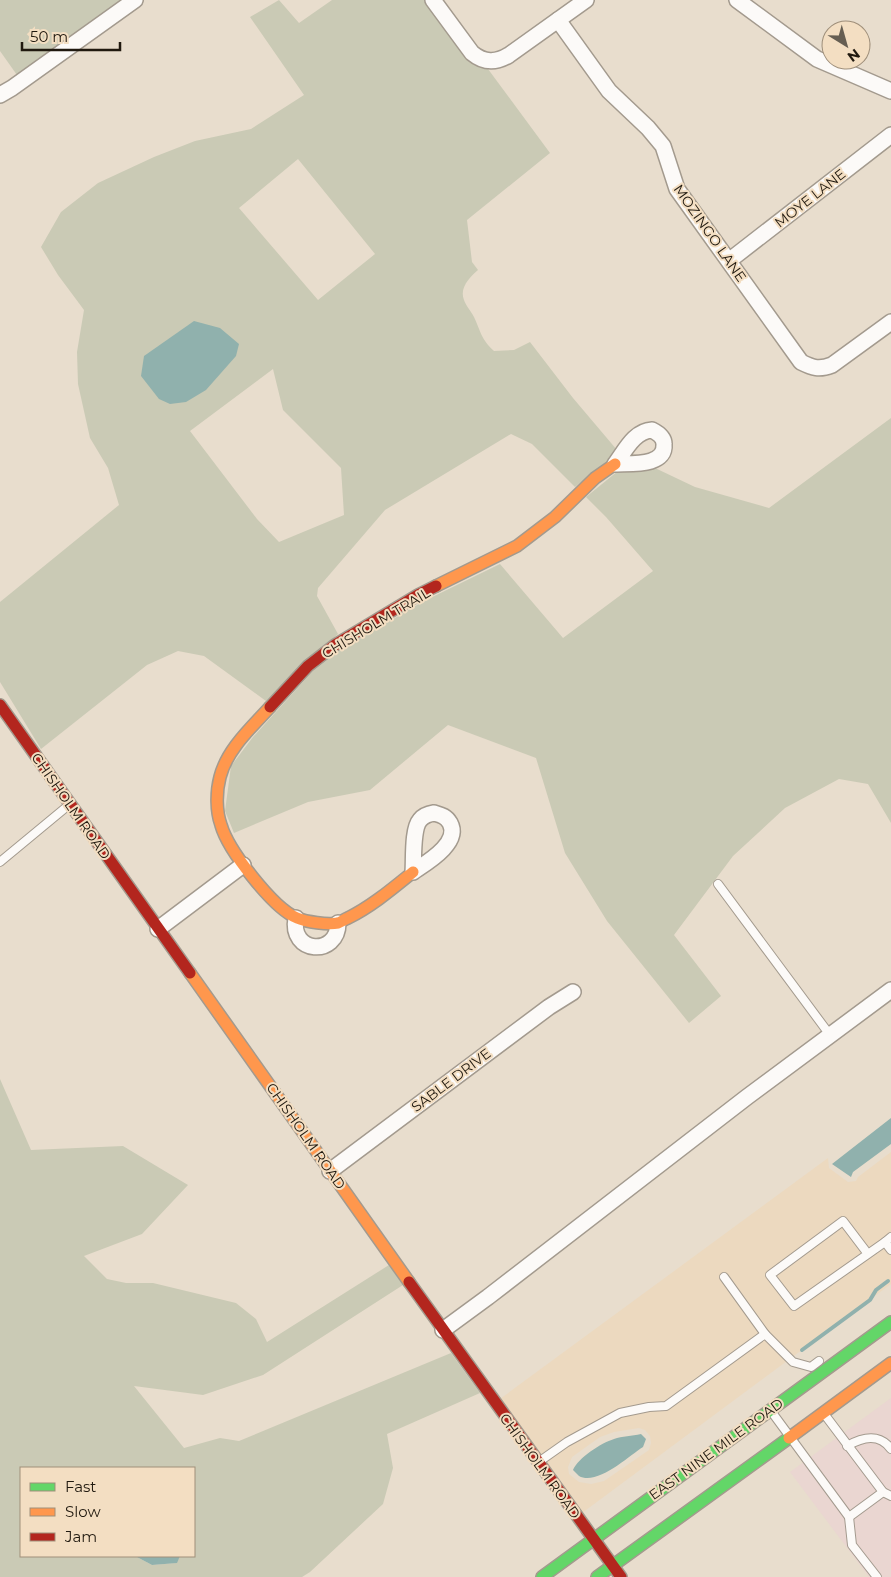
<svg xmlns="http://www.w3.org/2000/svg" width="891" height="1577" viewBox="0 0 891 1577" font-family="Montserrat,sans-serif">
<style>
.built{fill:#ecd9bf;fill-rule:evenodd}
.medical{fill:#ead6d1}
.green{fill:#cacab5;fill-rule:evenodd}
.water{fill:#90b1ad}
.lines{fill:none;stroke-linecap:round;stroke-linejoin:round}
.stream{stroke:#90b1ad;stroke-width:4}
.lane-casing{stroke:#a39a8e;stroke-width:10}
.street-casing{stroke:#a39a8e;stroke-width:18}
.fast-casing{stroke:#a39a8e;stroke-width:14}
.slow-casing{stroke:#a39a8e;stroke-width:14}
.jam-casing{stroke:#a39a8e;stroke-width:14}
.lane{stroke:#fcfaf8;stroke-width:8}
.street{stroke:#fcfaf8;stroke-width:15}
.fast{stroke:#63d668;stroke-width:11}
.slow{stroke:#ff974d;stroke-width:11}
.jam{stroke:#b3261e;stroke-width:11}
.labels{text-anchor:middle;stroke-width:4;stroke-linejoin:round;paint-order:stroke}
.street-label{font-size:14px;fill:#20190f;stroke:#f3dec2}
</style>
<rect width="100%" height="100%" fill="#e8ddcd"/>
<path class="built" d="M 891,1152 L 891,1284 L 582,1513 L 500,1399 L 828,1158 L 829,1168 L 848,1182 L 856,1181 L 858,1177 ZM 639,1428 L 645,1430 L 650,1436 L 651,1443 L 649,1450 L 604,1481 L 591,1484 L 579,1482 L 569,1474 L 568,1467 L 572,1457 L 600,1437 L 614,1432 Z"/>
<polygon class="medical" points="891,1398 891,1577 869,1577 790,1472"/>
<g class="green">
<polygon points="0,0 122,0 17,75 0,51"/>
<path d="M 279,0 L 299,23 L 332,0 L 425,0 C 438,19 462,60 483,67 L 484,69 L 488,69 L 550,153 L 467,220 L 472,262 L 478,270 C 470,277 459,288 464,300 C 466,306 471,311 474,317 C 481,332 481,339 494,351 L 514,350 L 530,342 L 573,398 L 617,450 L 610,459 L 575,487 L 532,444 L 511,434 L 385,510 L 318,588 L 317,596 L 338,634 L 266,701 L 204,656 L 178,651 L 147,665 L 41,749 L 0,682 L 0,602 L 119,505 L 108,468 L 90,438 L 78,384 L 77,352 L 84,310 L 58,275 L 41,247 L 61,212 L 98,183 L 154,157 L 195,141 L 251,129 L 304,95 L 250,17 ZM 298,159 L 375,254 L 318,300 L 239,208 ZM 273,369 L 283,410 L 341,468 L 344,515 L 279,542 L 257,519 L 190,431 Z"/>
<polygon points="891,418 891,823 868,784 839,779 785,808 733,856 674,935 721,996 689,1023 607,921 565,853 536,758 448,725 370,790 308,802 234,833 225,811 231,766 253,737 313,671 339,651 422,602 500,564 563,638 653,571 606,517 586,497 618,471 655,468 695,487 769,508"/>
<path d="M 0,1079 L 31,1150 L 123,1146 L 188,1185 L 142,1234 L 84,1256 L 107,1279 L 126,1283 L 153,1283 L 236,1303 L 256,1319 L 267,1342 L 389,1265 L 403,1285 L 263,1375 L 203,1395 L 134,1386 L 184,1448 L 220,1438 L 239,1441 L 451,1353 L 480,1393 L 387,1434 L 393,1468 L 383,1504 L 310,1572 L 302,1577 L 0,1577 ZM 21,1468 L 194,1468 L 194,1556 L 180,1556 L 176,1563 L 152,1565 L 135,1556 L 21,1556 Z"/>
</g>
<g class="water">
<polygon points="194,321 220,328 239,344 236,356 206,390 186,402 170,404 159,399 141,376 144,356"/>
<polygon points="891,1118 891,1144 853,1172 851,1177 832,1164"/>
<path d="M 641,1434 L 646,1439 L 643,1447 C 629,1456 597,1486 579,1476 C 577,1474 575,1472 573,1470 C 578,1458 601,1443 614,1439 C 622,1436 632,1436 641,1434 Z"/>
<polygon points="135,1556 180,1556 177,1563 152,1565"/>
</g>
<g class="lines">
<polyline class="stream" points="802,1350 870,1300 876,1290 888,1281"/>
<defs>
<g id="lane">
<polyline points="0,862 70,804"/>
<polyline points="718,884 830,1035"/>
<polyline points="891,1237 885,1242 891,1250"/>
<polyline points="868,1254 843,1221 770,1275 794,1306 885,1242"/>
<polyline points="724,1277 765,1334"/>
<polyline points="771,1411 849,1517 852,1545 877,1577"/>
<polyline points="825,1415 883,1492 891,1496"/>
<path d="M 847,1446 C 863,1437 879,1433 891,1449"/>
<polyline points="540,1461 567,1442 620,1413 649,1407 666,1406 765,1334 793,1362 811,1367 819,1361"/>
<polyline points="849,1517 883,1492"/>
</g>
<g id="street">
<path d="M 433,0 L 472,53 C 484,63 496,63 509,55 L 586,0"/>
<polyline points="737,0 817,59 891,91"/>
<path d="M 558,20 L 609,91 L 648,128 L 663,146 L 677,189 L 801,362 C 813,368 819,370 832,365 L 891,322"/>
<polyline points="0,95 12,88 135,0"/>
<polyline points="730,260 891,135"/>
<path d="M 652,430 C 658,433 664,437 664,444 C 666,467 630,463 615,464 C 625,451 634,431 652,430 Z"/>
<path d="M 434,813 C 441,815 446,816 450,823 C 461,843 426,863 413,872 C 414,860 412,829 420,820 C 423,816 428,814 434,813 Z"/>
<path d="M 296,918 C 289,954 338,957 338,923"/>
<polyline points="158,929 243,865"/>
<polyline points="330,1171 549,1007 573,992"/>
<polyline points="443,1330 488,1297 747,1097 891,990"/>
</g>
<g id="fast">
<polyline points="542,1577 891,1322"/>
<polyline points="597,1577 789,1438"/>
</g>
<g id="slow">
<polyline points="436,586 517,546 555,517 595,478 615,464"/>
<path d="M 270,707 C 252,727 227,749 220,777 C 216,792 216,811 221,825 C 228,850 273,908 297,918 C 306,922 328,925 338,923 C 341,922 345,919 348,918 C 372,906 392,889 413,872"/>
<polyline points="190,973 409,1282"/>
<polyline points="789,1438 891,1363"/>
</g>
<g id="jam">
<polyline points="0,705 190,973"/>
<polyline points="270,707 308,666 335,645 418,595 436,586"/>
<polyline points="409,1282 621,1577"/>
</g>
</defs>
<use href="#lane" class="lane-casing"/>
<use href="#street" class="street-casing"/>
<use href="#fast" class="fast-casing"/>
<use href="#slow" class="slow-casing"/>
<use href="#jam" class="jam-casing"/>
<use href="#lane" class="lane"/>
<use href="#street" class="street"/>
<use href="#fast" class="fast"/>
<use href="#slow" class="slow"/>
<use href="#jam" class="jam"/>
</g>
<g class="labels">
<g class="street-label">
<text transform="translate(810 198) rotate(-38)" y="5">MOYE LANE</text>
<text transform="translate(710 233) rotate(55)" y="5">MOZINGO LANE</text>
<text transform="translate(376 623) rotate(-31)" y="5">CHISHOLM TRAIL</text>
<text transform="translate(71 806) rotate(55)" y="5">CHISHOLM ROAD</text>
<text transform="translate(451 1080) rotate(-37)" y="5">SABLE DRIVE</text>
<text transform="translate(306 1136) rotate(55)" y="5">CHISHOLM ROAD</text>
<text transform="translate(716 1449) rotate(-36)" y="5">EAST NINE MILE ROAD</text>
<text transform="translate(540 1466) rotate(54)" y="5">CHISHOLM ROAD</text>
</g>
</g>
<rect x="20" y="1467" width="175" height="90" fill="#f3dec2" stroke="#9f8f7a"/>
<rect x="30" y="1483" width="25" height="8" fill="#63d668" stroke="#9f8f7a"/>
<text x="65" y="1492" font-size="15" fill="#20190f">Fast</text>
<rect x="30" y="1508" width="25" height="8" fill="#ff974d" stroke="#9f8f7a"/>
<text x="65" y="1517" font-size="15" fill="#20190f">Slow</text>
<rect x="30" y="1533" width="25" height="8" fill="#b3261e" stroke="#9f8f7a"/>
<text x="65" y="1542" font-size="15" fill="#20190f">Jam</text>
<g transform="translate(846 45) rotate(143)"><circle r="24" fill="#f3dec2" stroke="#9f8f7a"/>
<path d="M0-4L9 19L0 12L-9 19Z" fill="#665e52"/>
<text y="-8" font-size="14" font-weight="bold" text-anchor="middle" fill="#20190f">N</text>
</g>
<path d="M22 42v8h98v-8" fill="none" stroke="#20190f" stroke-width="2.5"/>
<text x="30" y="42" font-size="15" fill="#20190f" stroke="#f3dec2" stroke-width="4" paint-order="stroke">50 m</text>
</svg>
